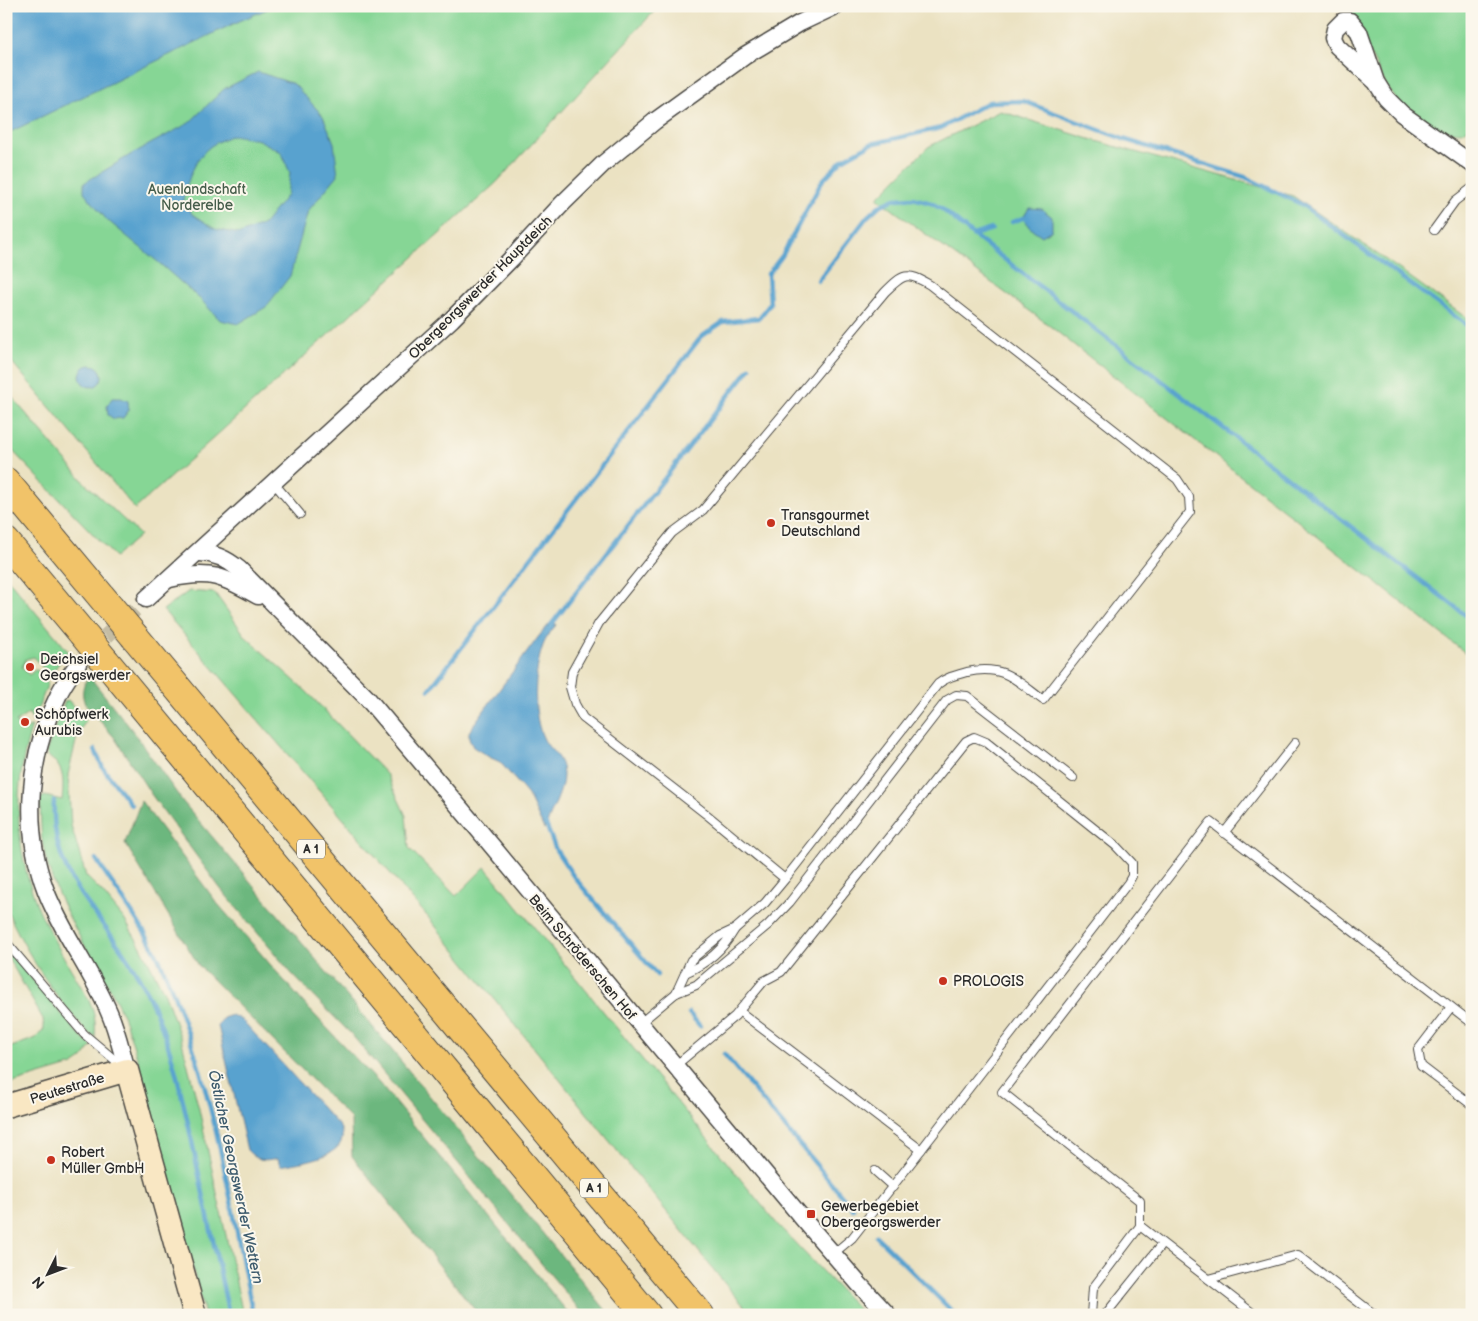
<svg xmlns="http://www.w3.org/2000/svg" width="1478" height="1321" viewBox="0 0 1478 1321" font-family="'Balsamiq Sans',sans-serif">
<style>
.green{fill:#86d695;stroke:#588060}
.forest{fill:#6cb77e;stroke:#4c7154}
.water{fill:#58a2cf;stroke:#42667d;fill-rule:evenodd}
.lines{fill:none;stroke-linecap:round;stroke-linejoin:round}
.stream{stroke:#58a2cf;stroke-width:4.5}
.street-tunnel{stroke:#c5bda4;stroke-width:16;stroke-dasharray:16 8;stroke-linecap:butt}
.lane-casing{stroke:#484642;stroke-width:10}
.street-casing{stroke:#484642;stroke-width:19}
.secondary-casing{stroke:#484642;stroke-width:25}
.highway-casing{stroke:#484642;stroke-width:30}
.lane{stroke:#fff;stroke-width:8}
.street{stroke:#fff;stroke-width:16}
.secondary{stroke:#f9e7c3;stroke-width:22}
.highway{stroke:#f1c369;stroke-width:28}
.highway-bridge-casing{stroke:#484642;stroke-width:30;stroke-linecap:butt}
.highway-bridge{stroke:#f1c369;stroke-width:28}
.poi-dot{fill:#c8321e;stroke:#fbf7ec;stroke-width:2}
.labels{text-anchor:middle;stroke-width:4;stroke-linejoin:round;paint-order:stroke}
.shield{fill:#fbf7ec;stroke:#696865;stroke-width:1}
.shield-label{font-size:12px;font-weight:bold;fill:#2b2b2b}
.park-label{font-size:14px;fill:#465e4b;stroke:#fbf7ec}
.street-label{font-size:14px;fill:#2b2b2b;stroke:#fbf7ec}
.poi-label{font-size:14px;fill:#2b2b2b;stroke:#fbf7ec;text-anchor:start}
.water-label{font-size:15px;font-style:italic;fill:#3d5b6d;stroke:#fbf7ec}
</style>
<rect width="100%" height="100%" fill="#fbf7ec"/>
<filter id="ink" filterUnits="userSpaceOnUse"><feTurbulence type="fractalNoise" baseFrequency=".02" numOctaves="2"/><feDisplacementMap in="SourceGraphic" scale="10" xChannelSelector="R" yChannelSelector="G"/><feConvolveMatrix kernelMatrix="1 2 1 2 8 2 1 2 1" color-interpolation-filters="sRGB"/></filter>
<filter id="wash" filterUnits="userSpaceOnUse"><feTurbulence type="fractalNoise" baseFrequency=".0096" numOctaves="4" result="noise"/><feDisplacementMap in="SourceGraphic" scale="20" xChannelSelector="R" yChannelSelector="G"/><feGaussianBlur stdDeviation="1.12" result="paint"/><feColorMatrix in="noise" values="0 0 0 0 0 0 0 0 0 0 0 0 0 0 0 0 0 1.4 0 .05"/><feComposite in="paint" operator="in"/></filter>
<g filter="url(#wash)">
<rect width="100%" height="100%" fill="#ebe2c2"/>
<g class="green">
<polygon points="6,6 659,6 496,183 135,509 6,355"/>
<polygon points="1349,6 1472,6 1472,127 1461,132 1434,130 1406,111 1386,86 1350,12"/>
<polygon points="1000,111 1096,141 1293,196 1399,269 1472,322 1472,658 1046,323 877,198 928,147"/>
<polygon points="6,390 84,482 140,535 115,557 6,444"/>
<path d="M 6,577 L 68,651 L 54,670 L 51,677 L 34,657 L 26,659 L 22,667 L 29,675 L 36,669 L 48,683 L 33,722 L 29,713 L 16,722 L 21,732 L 32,726 C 13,786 14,846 37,905 C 51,938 72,970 90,1002 C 95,1015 96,1024 95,1038 C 86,1032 80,1024 73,1016 C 46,984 23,946 6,908 Z"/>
<polygon points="189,591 215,593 246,637 307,692 387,775 406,816 409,848 456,896 485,867 778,1225 864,1315 752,1315 730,1290 428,917 163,610"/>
<path d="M 68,700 L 86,721 L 78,733 L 68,775 L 71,825 L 86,876 L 102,892 L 124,919 L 141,947 L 165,994 L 182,1042 L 199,1109 L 243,1315 L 205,1315 L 137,1057 C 131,1039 126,1020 117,1003 C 112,990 103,978 96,966 C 76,930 53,892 44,851 C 40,834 41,815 40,798 L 45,796 L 62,800 C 63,788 65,774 57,764 C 53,759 49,759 46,752 L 65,701 Z"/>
<polygon points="6,945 16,960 81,1037 92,1046 82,1059 73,1065 6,1085 6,1049 36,1038 44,1029 43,1019 6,954"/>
</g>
<g class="forest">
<path d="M 89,676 L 132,730 L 183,802 L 372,1026 L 610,1315 L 584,1315 L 352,1035 L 292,974 L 220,888 L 151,794 L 114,737 L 85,704 C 81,694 82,685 89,676 Z"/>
<polygon points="141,801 217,903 308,1008 378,1082 570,1315 479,1315 352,1156 351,1119 199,966 125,843"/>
</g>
<g class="water">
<polygon points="6,6 274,6 235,23 6,134"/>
<path d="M 258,72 L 294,84 L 323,116 L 334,143 L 338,175 L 308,211 L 290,276 L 266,307 L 238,324 L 220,320 L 201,300 L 158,262 L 106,219 L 84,192 L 84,183 L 130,155 L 189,123 L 224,89 ZM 233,135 L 259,140 L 281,152 L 290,173 L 287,195 L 264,224 L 240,234 L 215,229 L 192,214 L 183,199 C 188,180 195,157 211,146 C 218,141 226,138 233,135 Z"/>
<polygon points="1029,208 1042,209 1052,217 1052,230 1042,236 1029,227 1023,218"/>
<circle cx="91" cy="376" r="11"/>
<polygon points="112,398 121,398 128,401 129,410 123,418 114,419 108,415 107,406"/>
<path d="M 553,620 L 556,625 C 552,630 548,635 545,641 C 534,664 532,712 542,735 C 548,752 563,754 563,775 C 563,792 552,809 546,826 L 544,829 L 528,795 L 500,762 L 489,757 L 473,747 L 469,739 L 469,732 L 474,724 L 539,636 Z"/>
<path d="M 232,1015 L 243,1021 L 340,1127 C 354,1157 299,1162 280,1166 L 278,1158 C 264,1161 257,1161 247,1150 L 218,1026 L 223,1018 Z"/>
</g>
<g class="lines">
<g class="stream">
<polyline points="1012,222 1023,218"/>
<polyline points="973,235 992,229"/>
<polyline points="818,281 867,217 879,206 895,199 913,198 931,203 942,209 973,235 1472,620"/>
<polyline points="551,625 750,368"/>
<polyline points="429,690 701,337 723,322 759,318 770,304 768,274 782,256 822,181 842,160 871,144 941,128 989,102 1023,101 1123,139 1245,177 1301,204 1472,329"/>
<polyline points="95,750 103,768 131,805"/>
<path d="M 54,801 C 50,875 95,907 131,964 C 168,1022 181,1090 195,1156 C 206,1209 218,1262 229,1315"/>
<polyline points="545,822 556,850 574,877 657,975"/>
<path d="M 96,859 C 115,889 137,917 154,949 C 167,974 177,1002 187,1030 C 219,1122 234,1219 253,1315"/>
<polyline points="689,1013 700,1026"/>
<polyline points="724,1054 853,1209"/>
<polyline points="876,1236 956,1315"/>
</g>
</g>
</g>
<g filter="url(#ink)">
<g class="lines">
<polyline class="street-tunnel" points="88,653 146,599"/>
<defs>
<g id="lane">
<polyline points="1434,230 1455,201 1472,188"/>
<polyline points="273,482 300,514"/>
<polyline points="1224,833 1295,743"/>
<polyline points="6,942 84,1034 122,1066"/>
<path d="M 685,973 C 706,964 724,948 735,929"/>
<path d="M 676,993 L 691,960 L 720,936 L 735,929 L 765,903 L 785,879 L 938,684 C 947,677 956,675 967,672 C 1004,664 1016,680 1043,700 L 1190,512 L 1189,497 L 1177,479 L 930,285 C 907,271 903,274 885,292 L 703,510 L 672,533 L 599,623 L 572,672 L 570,687 L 575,704 L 583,718 L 706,814 L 785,879"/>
<polyline points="1451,1007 1418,1050 1421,1066 1472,1105"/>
<polyline points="639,1024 676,993 696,985 768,925 790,902 947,700 956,695 967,696 1073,778"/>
<polyline points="675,1066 735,1016 739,1011 764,981 781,972 966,741 974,737 986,742 1116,846 1132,863 1132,876 1128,883 921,1150 739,1011"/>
<polyline points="875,1171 893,1187"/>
<polyline points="833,1254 852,1238 921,1150"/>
<polyline points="1209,1279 1298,1255 1375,1315"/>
<polyline points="1091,1315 1093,1288 1140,1226"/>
<polyline points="1105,1315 1162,1244"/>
<polyline points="1255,1315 1140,1226 1140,1201 1002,1092 1211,822 1472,1023"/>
</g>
<g id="street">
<polyline points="1376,82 1359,32 1350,21 1343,21 1335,29 1333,38 1337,46 1376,82 1386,98 1402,114 1472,164"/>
<path d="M 197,553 C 214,552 227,559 239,569 L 367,698 L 477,828 L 803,1219 L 859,1284 L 888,1315"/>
<path d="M 170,579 C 210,570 223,576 258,596"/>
<polyline points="146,599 452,319 511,259 563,203 604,163 655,121 745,56 800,23 836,6"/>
<path d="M 78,664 C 71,674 63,684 58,696 C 28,756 22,828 46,891 C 62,933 91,970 109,1012 C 117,1030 121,1050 127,1070"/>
</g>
<polyline id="secondary" points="6,1106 127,1070 195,1315"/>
<g id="highway">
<polyline points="6,482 110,607"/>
<polyline points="6,542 82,633"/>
<polyline points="135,637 700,1315"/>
<polyline points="106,662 647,1315"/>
</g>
</defs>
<use href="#lane" class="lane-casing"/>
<use href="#street" class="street-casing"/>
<use href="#secondary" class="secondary-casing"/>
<use href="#highway" class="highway-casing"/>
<use href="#lane" class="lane"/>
<use href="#street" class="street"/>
<use href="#secondary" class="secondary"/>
<use href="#highway" class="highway"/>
<defs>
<g id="highway-bridge">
<polyline points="110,607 135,637"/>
<polyline points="82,633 106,662"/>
</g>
</defs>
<use href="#highway-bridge" class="highway-bridge-casing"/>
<use href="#highway-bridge" class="highway-bridge"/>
</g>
</g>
<g class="poi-dot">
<circle cx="771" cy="523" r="5"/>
<circle cx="30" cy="667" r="5"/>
<circle cx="25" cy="722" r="5"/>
<circle cx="943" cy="981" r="5"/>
<circle cx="51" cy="1160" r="5"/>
<rect x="806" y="1209" width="10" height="10" rx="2.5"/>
</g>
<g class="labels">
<g class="shield">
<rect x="297" y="839.5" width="28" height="19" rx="4"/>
<rect x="580" y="1178.5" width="28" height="19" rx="4"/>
</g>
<g class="shield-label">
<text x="311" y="853">A 1</text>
<text x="594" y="1192">A 1</text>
</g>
<g class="park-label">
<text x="197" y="194">Auenlandschaft<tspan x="197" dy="16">Norderelbe</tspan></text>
</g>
<g class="street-label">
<text transform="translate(480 287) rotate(-45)" y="5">Obergeorgswerder Hauptdeich</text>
<text transform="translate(583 957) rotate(50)" y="5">Beim Schröderschen Hof</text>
<text transform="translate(67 1088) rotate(-17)" y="5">Peutestraße</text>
</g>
<g class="poi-label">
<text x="781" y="520">Transgourmet<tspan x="781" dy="16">Deutschland</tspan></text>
<text x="40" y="664">Deichsiel<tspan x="40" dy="16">Georgswerder</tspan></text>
<text x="35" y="719">Schöpfwerk<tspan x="35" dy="16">Aurubis</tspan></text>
<text x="953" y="986">PROLOGIS</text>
<text x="61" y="1157">Robert<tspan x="61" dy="16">Müller GmbH</tspan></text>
<text x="821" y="1211">Gewerbegebiet<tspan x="821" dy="16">Obergeorgswerder</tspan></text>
</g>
<g class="water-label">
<text transform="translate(236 1177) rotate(78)" y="5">Östlicher Georgswerder Wettern</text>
</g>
</g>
<rect width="1478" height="1321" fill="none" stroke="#fbf7ec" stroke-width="25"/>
<g transform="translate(48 1274) rotate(228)" stroke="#fbf7ec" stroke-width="4" paint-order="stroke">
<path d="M0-4L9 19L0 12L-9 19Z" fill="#2b2b2b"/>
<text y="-8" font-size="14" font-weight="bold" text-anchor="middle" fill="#2b2b2b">N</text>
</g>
</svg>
